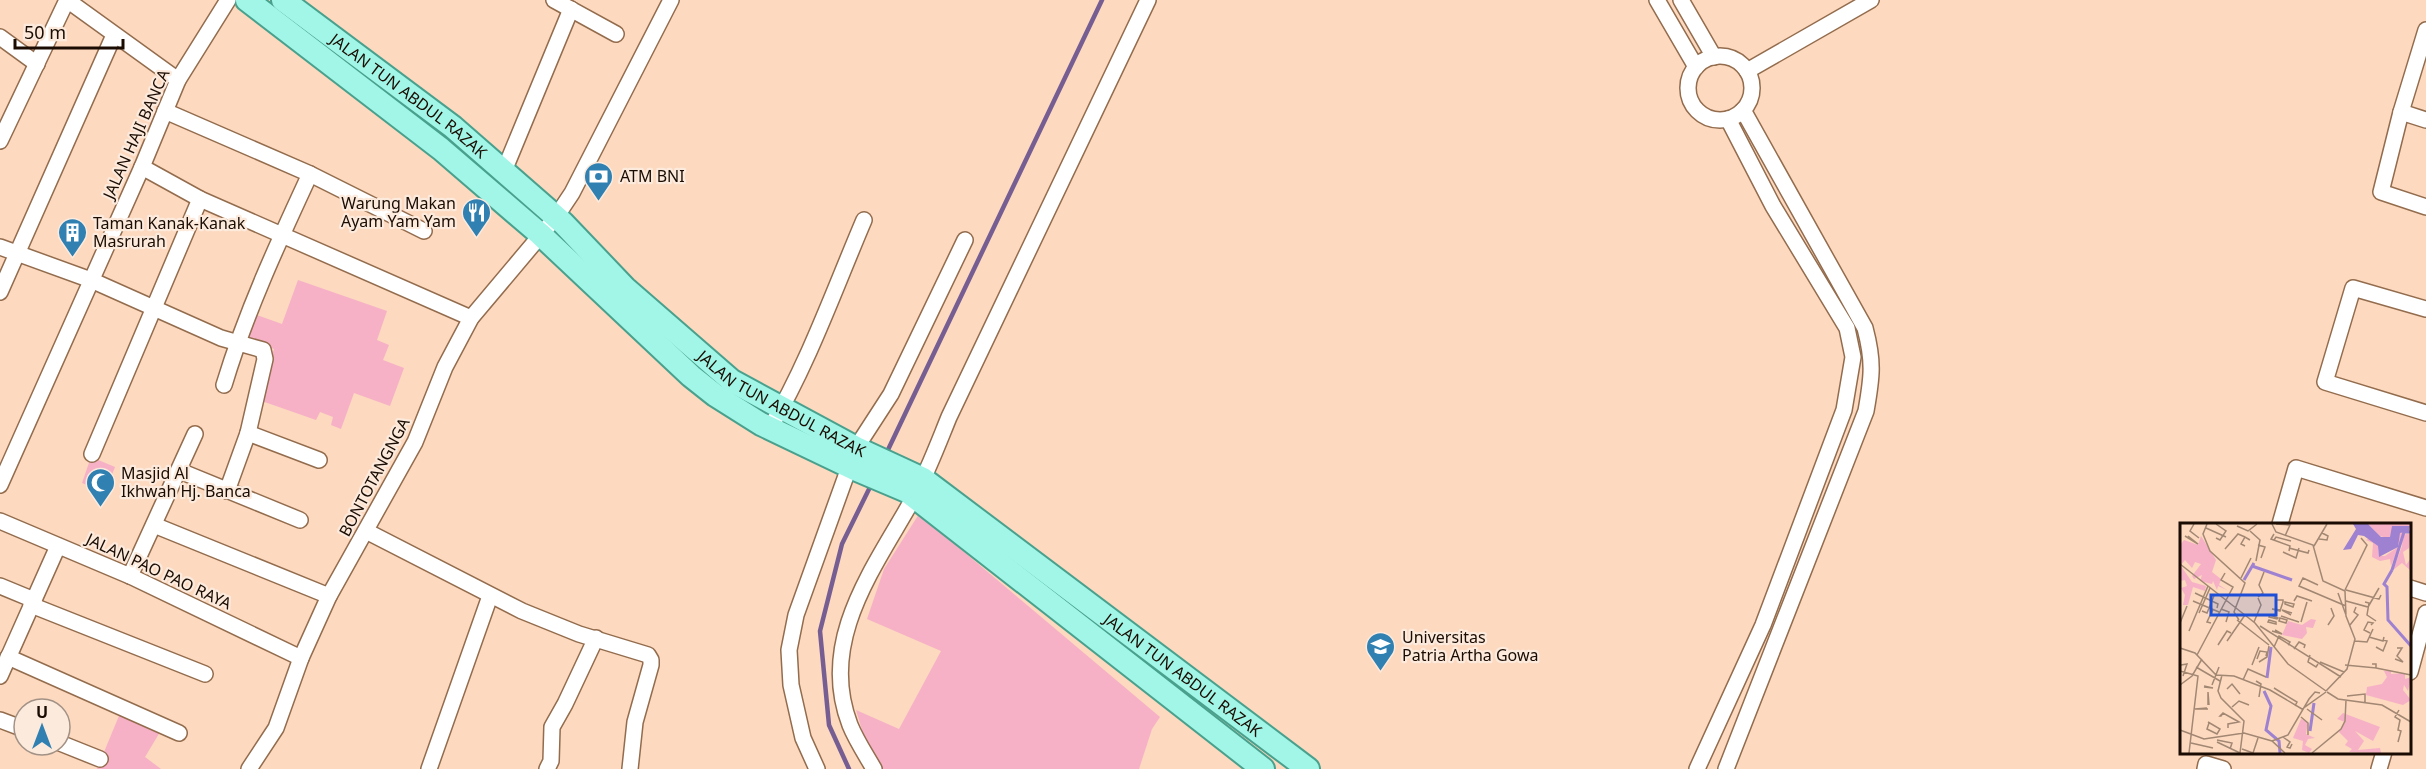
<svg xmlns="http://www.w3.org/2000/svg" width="2426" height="769" viewBox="0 0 2426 769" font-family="'Noto Sans',sans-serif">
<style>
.green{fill:#f6b1c6}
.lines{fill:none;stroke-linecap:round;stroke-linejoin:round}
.stream{stroke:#765e93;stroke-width:4.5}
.street-casing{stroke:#936c4d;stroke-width:18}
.primary-casing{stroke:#49a08c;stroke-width:26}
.street{stroke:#fff;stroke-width:15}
.primary{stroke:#a1f6e7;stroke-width:22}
.labels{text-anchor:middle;stroke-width:4.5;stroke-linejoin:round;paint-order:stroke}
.street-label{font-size:16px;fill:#1a0c02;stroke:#fceadd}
.poi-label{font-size:16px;fill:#1a0c02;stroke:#fceadd;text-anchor:start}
.inset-river{fill:none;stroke:#9e81d1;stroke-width:3}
.inset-road{fill:none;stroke:#a28773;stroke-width:1.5}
.view{fill:#1d4ed8;fill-opacity:0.15;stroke:#1d4ed8;stroke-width:3}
.inset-edge{fill:none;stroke:#1a0c02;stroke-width:3}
</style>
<rect width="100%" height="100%" fill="#fcd9bf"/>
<g class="green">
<polygon points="298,280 387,311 377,340 389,345 383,360 404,368 390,406 354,393 341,429 331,425 333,417 320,412 316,420 256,399 274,349 242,338 251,313 282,324"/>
<polygon points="91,457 115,467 105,492 82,483"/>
<polygon points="919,514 1160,717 1152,729 1139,769 878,769 870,757 856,710 899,729 941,651 867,619 884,569"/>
<polygon points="121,711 160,732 145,757 161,769 97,769"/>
</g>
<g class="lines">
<g class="stream">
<polyline points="886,454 1102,0"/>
<polyline points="849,769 829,725 820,631 842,544 872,483"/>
</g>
<defs>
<g id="street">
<polyline points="67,0 178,80"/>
<polyline points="554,0 616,34"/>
<polyline points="1657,0 1696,67"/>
<polyline points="1681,0 1714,57"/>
<polyline points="0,37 37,64"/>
<circle cx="1720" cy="88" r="32"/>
<polyline points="1747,71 1871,0"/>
<polyline points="165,111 310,174 424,231"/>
<polyline points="2401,112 2426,30"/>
<polyline points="2426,120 2401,112 2381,192 2426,207"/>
<polyline points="0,141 67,0"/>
<polyline points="142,167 200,199 471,318"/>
<polyline points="504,171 571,9"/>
<polyline points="0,247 91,280 221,338 263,350 265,359 248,433 227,491"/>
<polyline points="0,292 114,35"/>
<polyline points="2426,309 2353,288 2325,382 2426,413"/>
<path d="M 224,385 C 246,312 278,243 310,174"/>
<path d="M 770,428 C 808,364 835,288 864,220"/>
<polyline points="248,433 319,460"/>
<polyline points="92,454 200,199"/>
<polyline points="180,471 300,520"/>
<polyline points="0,485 142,167 178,80 228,0"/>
<polyline points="0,521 130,576 301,658"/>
<polyline points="2280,524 2296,468 2426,508"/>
<polyline points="154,525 329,596"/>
<polyline points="366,531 522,611 579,634 648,655 651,660 651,665 635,722 630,769"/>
<polyline points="130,576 195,434"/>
<polyline points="0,586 34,600"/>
<polyline points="2410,588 2426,593"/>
<polyline points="31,605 205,674"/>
<polyline points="8,657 179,733"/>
<polyline points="2410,672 2426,613"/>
<polyline points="0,676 58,546"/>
<polyline points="0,720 24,729"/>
<polyline points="60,743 100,759"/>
<polyline points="249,769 276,728 301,658 329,596 415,442 445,367 471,318 556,217 572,193 671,0"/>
<polyline points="429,769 490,596"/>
<polyline points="547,769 551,761 552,727 565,704 596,638"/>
<polyline points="817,769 803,738 791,685 789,650 796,615 856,448 891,394 965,240"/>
<path d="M 874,769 C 866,755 856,740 850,725 C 817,640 875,567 914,497 C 928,471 938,444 949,417 L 1148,0"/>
<polyline points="1697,769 1763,625 1844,410 1853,357 1847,328 1773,206 1728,119"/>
<path d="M 1726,769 L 1866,411 C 1872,377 1874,362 1865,328 L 1743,110"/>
<polyline points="2205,769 2206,764 2223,769"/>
<polyline points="2379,769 2384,752"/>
</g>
<g id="primary">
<polyline points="247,0 441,149 540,234 691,376 715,395 761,424 855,469 907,491 1263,769"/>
<path id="s1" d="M 283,0 L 453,127 L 563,223 L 625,288 L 732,381 L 856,448 L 923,479 L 1308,769"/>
</g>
</defs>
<use href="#street" class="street-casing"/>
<use href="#primary" class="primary-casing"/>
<use href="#street" class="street"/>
<use href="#primary" class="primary"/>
</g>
<defs>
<symbol id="bank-pin" viewBox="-11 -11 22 30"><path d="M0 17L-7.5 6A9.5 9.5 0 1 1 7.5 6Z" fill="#3080b2" stroke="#fceadd"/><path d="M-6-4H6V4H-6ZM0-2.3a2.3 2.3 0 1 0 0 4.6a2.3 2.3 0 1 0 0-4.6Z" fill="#fff"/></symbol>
<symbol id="restaurant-pin" viewBox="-11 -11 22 30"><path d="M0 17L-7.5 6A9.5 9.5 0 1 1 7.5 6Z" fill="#3080b2" stroke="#fceadd"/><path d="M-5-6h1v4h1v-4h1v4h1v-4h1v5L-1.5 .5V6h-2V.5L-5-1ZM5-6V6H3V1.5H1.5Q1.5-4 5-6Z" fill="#fff"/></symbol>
<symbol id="building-pin" viewBox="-11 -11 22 30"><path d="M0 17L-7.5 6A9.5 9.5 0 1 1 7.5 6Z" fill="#3080b2" stroke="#fceadd"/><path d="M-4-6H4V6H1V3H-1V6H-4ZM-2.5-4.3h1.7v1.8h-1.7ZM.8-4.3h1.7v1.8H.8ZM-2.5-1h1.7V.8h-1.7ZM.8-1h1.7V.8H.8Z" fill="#fff"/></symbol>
<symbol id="mosque-pin" viewBox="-11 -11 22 30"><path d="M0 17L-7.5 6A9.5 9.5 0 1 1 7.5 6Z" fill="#3080b2" stroke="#fceadd"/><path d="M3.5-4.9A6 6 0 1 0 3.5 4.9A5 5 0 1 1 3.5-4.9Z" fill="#fff"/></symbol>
<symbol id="university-pin" viewBox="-11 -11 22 30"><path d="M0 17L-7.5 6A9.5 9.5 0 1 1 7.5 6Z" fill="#3080b2" stroke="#fceadd"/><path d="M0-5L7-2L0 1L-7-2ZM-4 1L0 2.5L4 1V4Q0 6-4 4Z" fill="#fff"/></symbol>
</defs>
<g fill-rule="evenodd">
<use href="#bank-pin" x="582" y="160" width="33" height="45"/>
<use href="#restaurant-pin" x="460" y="196" width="33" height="45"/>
<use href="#building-pin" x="56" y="216" width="33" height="45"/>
<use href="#mosque-pin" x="84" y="466" width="33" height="45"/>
<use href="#university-pin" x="1364" y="630" width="33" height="45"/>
</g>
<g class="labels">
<g class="street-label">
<text dy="6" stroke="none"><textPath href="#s1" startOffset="158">JALAN TUN ABDUL RAZAK</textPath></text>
<text transform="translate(136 134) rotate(-66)" y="6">JALAN HAJI BANCA</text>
<text dy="6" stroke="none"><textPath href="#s1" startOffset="644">JALAN TUN ABDUL RAZAK</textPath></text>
<text transform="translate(374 477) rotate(-62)" y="6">BONTOTANGNGA</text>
<text transform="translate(159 571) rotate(25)" y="6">JALAN PAO PAO RAYA</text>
<text dy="6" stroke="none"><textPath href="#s1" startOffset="1130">JALAN TUN ABDUL RAZAK</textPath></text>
</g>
<g class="poi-label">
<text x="620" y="182">ATM BNI</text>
<text x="456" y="209" text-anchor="end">Warung Makan<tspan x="456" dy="18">Ayam Yam Yam</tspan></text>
<text x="93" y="229">Taman Kanak-Kanak<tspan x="93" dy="18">Masrurah</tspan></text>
<text x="121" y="479">Masjid Al<tspan x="121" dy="18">Ikhwah Hj. Banca</tspan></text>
<text x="1402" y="643">Universitas<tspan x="1402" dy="18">Patria Artha Gowa</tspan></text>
</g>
</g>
<g transform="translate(2180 523)">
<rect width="231" height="231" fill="#fcd9bf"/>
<path d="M 188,1 L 231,1 L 231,9 L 224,9 L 222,12 L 231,10 L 229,25 L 223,29 L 226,42 L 231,35 L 231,48 L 222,40 L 213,47 L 222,23 L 223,12 L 211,43 L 210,36 L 200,38 L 192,34 L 193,20 L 186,17 L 190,15 L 198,23 L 199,33 L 205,33 L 218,24 L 219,10 L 223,7 L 229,8 L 230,3 L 212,5 L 213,17 L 200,13 ZM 21,13 L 36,37 L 32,49 L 41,56 L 39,62 L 47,67 L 38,63 L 37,67 L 33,58 L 32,61 L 20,58 L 22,52 L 14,56 L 12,53 L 21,41 L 15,39 L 12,45 L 5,37 L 1,42 L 0,22 L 4,17 L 18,22 ZM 1,43 L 12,59 L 26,63 L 25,68 L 13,64 L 8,82 L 3,82 L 5,72 L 1,65 L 7,63 L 5,57 L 0,58 ZM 131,96 L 136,97 L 133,105 L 126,104 L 127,110 L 122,116 L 102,112 L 108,98 L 122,102 ZM 211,147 L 211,151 L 225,150 L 225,156 L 231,154 L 228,168 L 224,162 L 223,167 L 231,177 L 223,182 L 186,172 L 187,164 L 202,161 L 207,154 L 204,148 ZM 163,190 L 200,204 L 193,218 L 175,208 L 184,218 L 178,227 L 200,225 L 201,230 L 169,229 L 172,226 L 165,222 L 168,218 L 159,209 L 165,199 L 157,196 ZM 121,196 L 128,199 L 126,211 L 135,215 L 128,216 L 125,222 L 132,226 L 129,230 L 122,227 L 123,218 L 113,215 Z" fill="#f6b1c6"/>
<path d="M 173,1 L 188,1 L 201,14 L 210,14 L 212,3 L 230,3 L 229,8 L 220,10 L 218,24 L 199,34 L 198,23 L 184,13 L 178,12 L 171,26 L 163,27 L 176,6 Z" fill="#9e81d1"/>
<path class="inset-river" d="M 72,43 L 112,57M 212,47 L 204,61 L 207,64 L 208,97 L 231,123M 212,47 L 224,9 L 231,9M 64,57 L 74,40M 87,155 L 91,124M 84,168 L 91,183 L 86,207 L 99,218 L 100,230M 130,208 L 134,180"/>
<path class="inset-road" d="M 14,1 L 10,8 L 19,15M 27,1 L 23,11 L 30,28 L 65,60 L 54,89 L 59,97M 36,1 L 46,8 L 40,17 L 36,15M 92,1 L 96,9 L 133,22 L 143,58 L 165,68 L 166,93 L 175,116 L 167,146 L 146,168M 96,1 L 110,2 L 105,13M 57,3 L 68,8 L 77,1M 26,5 L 46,14M 70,8 L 80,17 L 76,38M 94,11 L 91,16 L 110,23 L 109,28M 5,13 L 18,21 L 8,13M 139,16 L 147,17 L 148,13 L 142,10M 94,17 L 96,14 L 111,18M 78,22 L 85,24 L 81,35M 65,23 L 61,21 L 65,14 L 70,17M 134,23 L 147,1M 109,25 L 128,30 L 129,27M 45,26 L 58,11 L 65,14M 103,29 L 116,35 L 119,25M 0,41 L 75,100 L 108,141 L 146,168M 61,55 L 71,35M 138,62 L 123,55 L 119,63 L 166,83M 165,67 L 187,22 L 181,15M 166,67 L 199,76 L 201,72M 15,70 L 38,81 L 37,85M 158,70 L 166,92M 78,74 L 83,70 L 79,62 L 84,49M 95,77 L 103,77 L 103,79 L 100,88 L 92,86 L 101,87M 13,78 L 39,89M 114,78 L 117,73 L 132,78M 166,78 L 188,84 L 199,65M 105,79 L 114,81 L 113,84 L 105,81 ZM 185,79 L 189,80 L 187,92 L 196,98M 41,86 L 49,89 L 46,99M 22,88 L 27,90 L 34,73M 19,90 L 30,65M 90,92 L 98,95 L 97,96 L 89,94 ZM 111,92 L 102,87 L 112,90M 101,93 L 119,99M 100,95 L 107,97 L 106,100 L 99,98 ZM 57,97 L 89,122M 89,97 L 96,99 L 96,101 L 88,99 ZM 74,99 L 81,82 L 78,75M 121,99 L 127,79M 0,100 L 7,83M 31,100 L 27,99 L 33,86M 148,102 L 154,93 L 151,85M 170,102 L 178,92 L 174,89 L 176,84M 80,103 L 161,154M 9,108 L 28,63M 92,108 L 102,111 L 95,107M 190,110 L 184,107 L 188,99 L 193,100 L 191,102M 189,114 L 203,118 L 204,114M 47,118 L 65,92M 175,118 L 187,119 L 193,106M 38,122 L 47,108 L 51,110M 94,124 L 99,113 L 110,119 L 108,122M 196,124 L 203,128 L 207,118 L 203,117M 0,125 L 15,130 L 36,152 L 54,153 L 90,167 L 122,186 L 146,169M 114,126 L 119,119 L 125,122 L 124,125M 17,132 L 53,64 L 41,57 L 45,50M 130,132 L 128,139 L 136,144 L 138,141M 77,136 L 80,128 L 87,129 L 86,133M 215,136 L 223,139 L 217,133 L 222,125 L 217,125M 79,139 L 87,134 L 89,123M 140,139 L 164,149M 1,142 L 7,141 L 3,153M 72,142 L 79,124M 165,142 L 196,145 L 196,141 L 192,141M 16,144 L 40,158M 196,145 L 231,152M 0,148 L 18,153 L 9,230M 42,152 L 38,168 L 41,175 L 64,198 L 60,230M 63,157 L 68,146 L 86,154M 76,158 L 81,161 L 79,174M 0,162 L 12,153 L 22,136M 32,162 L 39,144M 24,163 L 33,165 L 24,164M 94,165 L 117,179 L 115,183M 47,166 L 52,161 L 60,171M 147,169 L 158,176 L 202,182 L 231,199M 167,173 L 185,171 L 185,179M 28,182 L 28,169 L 29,182M 52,184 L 59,178 L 69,182M 27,185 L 15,186 L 28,186M 127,186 L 142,197M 43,190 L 40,193 L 41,193 L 43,190 L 59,199 L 48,201 L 48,205M 121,194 L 128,200 L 128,212M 28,199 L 40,206 L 37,211 L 27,206 L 29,200M 0,207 L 24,216 L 64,210 L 92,218 L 105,230M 103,214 L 110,219 L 107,224 L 110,225 L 112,221M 37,217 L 52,220 L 50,226M 92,218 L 108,212 L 129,176 L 135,169 L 140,170M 37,219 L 60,230M 218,219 L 221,208 L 218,207 L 220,197 L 215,194 L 219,187M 11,220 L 33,225M 62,226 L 73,230 L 78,215M 132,230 L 161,206 L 165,198 L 166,177"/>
<path class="view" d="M 31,72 L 96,72 L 96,92 L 31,92 Z"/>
<rect width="231" height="231" class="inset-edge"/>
</g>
<g transform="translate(42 727)"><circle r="28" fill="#fceadd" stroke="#a29185" stroke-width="1.5"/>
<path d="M0-4.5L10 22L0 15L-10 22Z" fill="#3080b2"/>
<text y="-9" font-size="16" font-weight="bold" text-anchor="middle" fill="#1a0c02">U</text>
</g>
<path d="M15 39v9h108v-9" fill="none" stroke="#1a0c02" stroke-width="3"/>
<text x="24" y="39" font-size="18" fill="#1a0c02" stroke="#fceadd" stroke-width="4.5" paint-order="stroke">50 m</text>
</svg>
